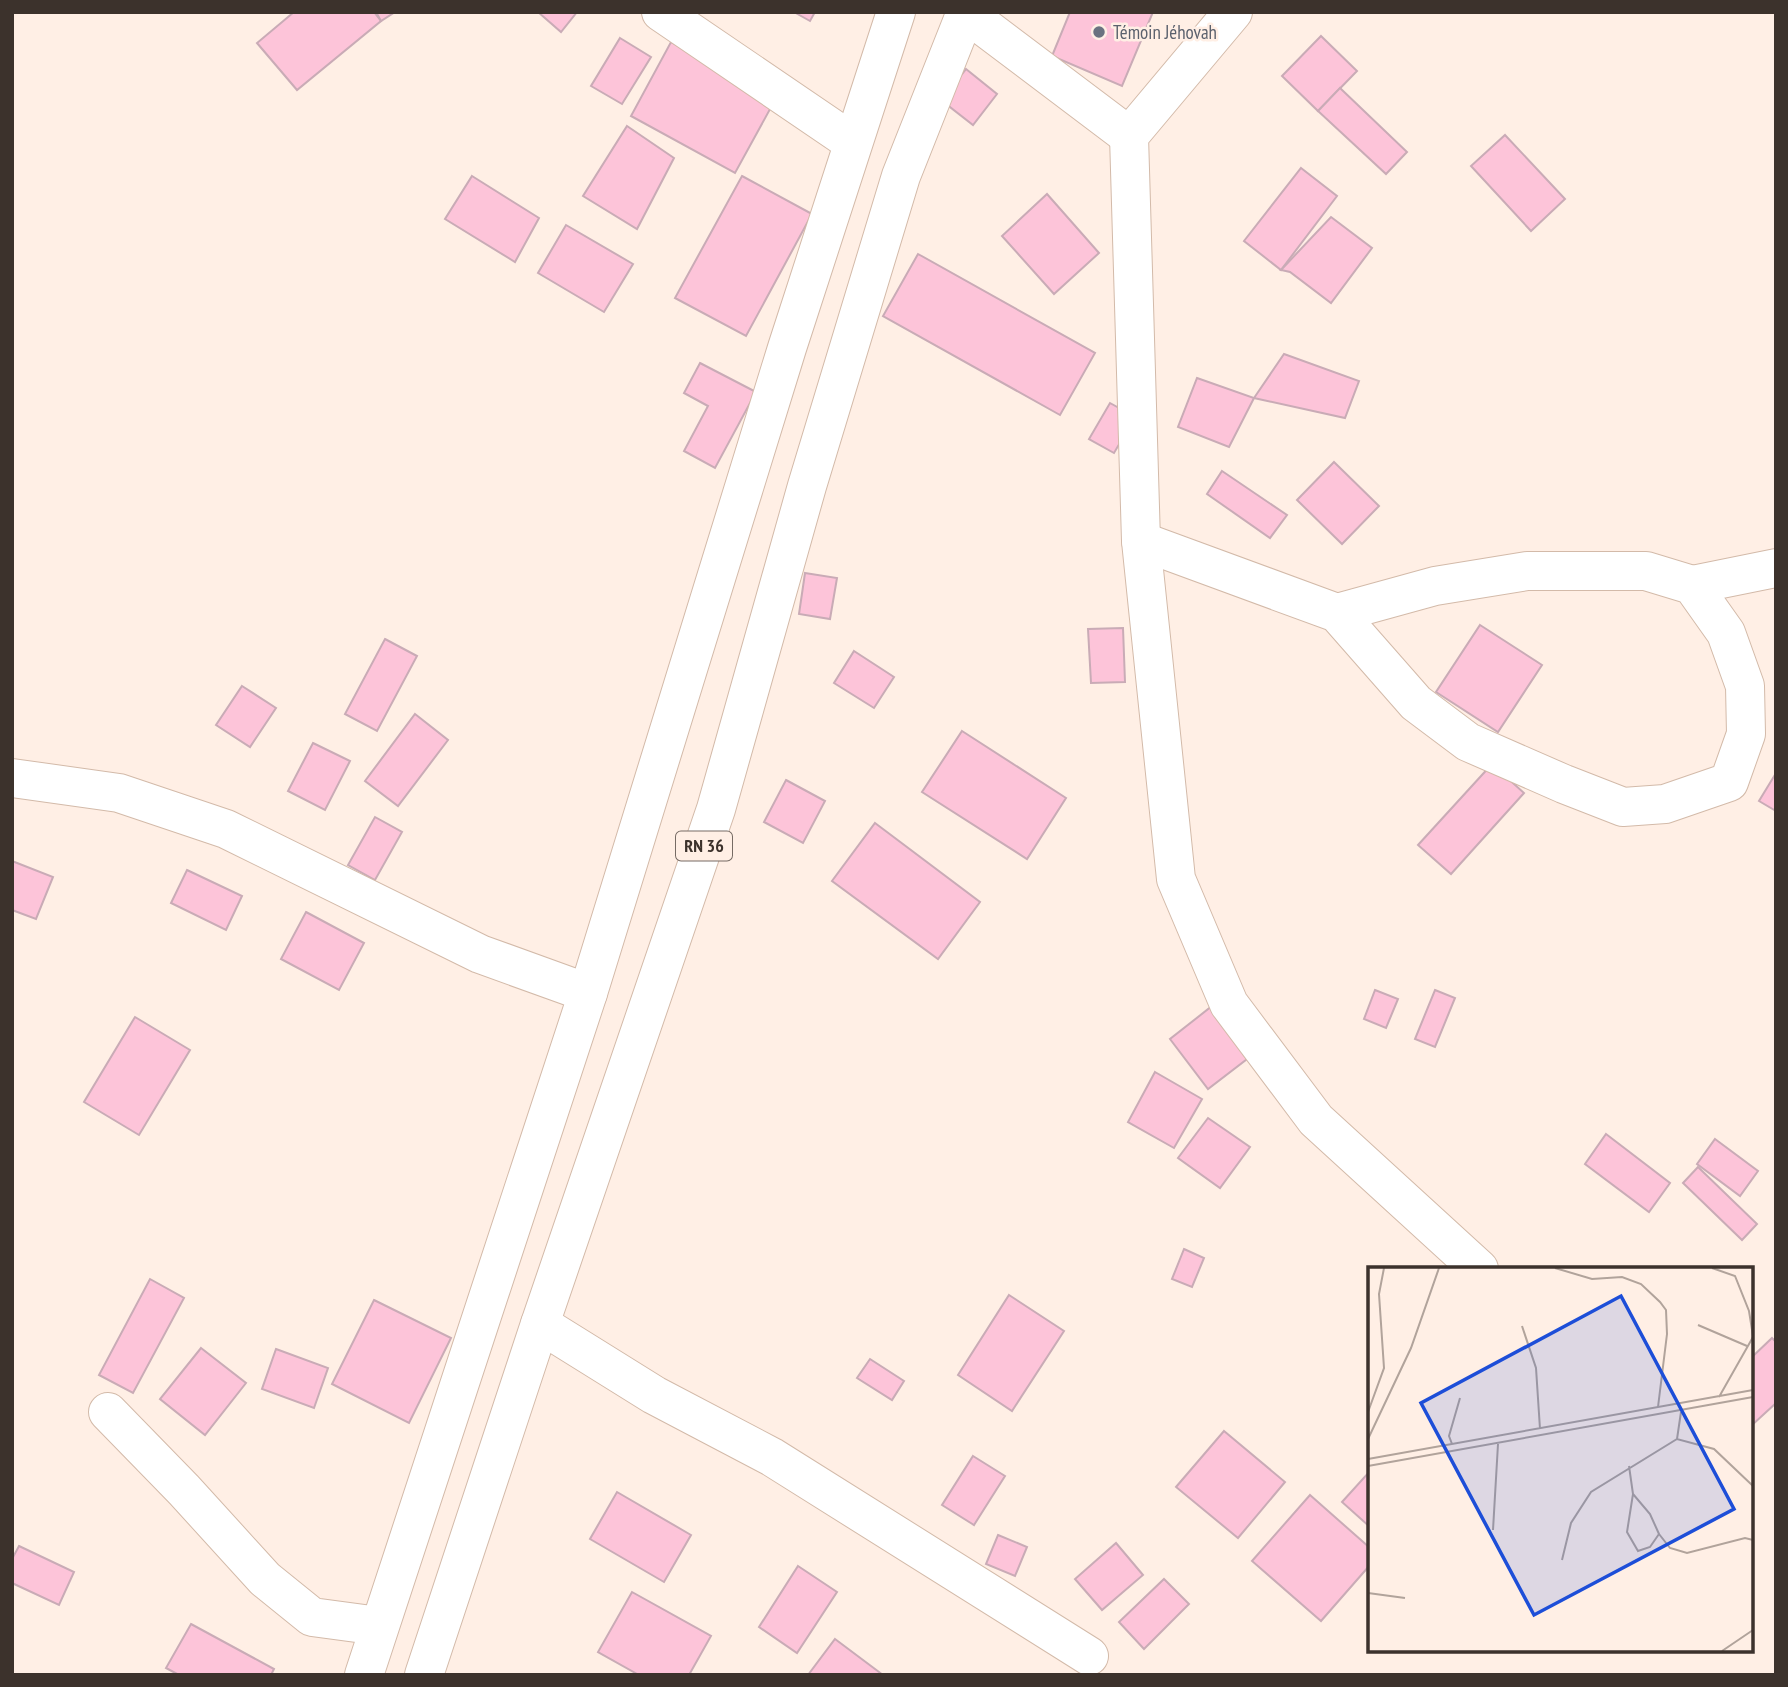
<svg xmlns="http://www.w3.org/2000/svg" width="1788" height="1687" viewBox="0 0 1788 1687" font-family="'PT Sans Narrow',sans-serif">
<style>
.building{fill:#fdc4d9;stroke:#c9abb6;stroke-width:2}
.lines{fill:none;stroke-linecap:round;stroke-linejoin:round}
.minor-casing{stroke:#d3baa9;stroke-width:40}
.major-casing{stroke:#d3baa9;stroke-width:40}
.minor{stroke:#fff;stroke-width:38}
.major{stroke:#fff;stroke-width:38}
.worship-dot{fill:#6b7280;stroke:#ffefe5;stroke-width:2.5}
.labels{text-anchor:middle;stroke-width:5;stroke-linejoin:round;paint-order:stroke}
.shield{fill:#ffefe5;stroke:#766b64;stroke-width:2}
.shield-label{font-size:18px;font-weight:bold;fill:#3c322c}
.worship-label{font-size:19px;fill:#5b616d;stroke:#ffefe5;text-anchor:start}
.inset-road{fill:none;stroke:#b1a39b;stroke-width:2}
.view{fill:#1d4ed8;fill-opacity:0.15;stroke:#1d4ed8;stroke-width:3.5}
.inset-edge{fill:none;stroke:#3c322c;stroke-width:3.5}
</style>
<rect width="100%" height="100%" fill="#ffefe5"/>
<g class="building">
<polygon points="294,12 374,12 381,21 297,90 257,43"/>
<polygon points="376,12 395,12 381,21"/>
<polygon points="538,12 577,12 561,32"/>
<polygon points="794,12 815,12 810,21"/>
<polygon points="1070,12 1153,12 1122,86 1052,56"/>
<polygon points="1321,36 1357,71 1318,111 1282,76"/>
<polygon points="620,38 651,57 622,104 591,86"/>
<polygon points="671,42 775,100 735,173 631,116"/>
<polygon points="966,69 997,94 973,125 941,100"/>
<polygon points="1340,88 1407,152 1386,174 1318,111"/>
<polygon points="627,126 674,158 637,229 583,196"/>
<polygon points="1505,135 1565,199 1531,231 1471,166"/>
<polygon points="1301,168 1337,196 1281,270 1244,241"/>
<polygon points="472,176 539,218 515,262 445,219"/>
<polygon points="742,176 812,214 746,336 675,298"/>
<polygon points="1047,194 1099,253 1054,294 1002,236"/>
<polygon points="1331,217 1372,248 1331,303 1290,272 1281,270"/>
<polygon points="566,225 633,264 604,312 538,273"/>
<polygon points="918,254 1095,353 1060,415 883,316"/>
<polygon points="1284,354 1359,381 1345,418 1254,398"/>
<polygon points="700,363 756,392 715,468 684,451 708,406 684,393"/>
<polygon points="1197,378 1254,398 1229,447 1178,427"/>
<polygon points="1110,403 1135,417 1114,453 1089,439"/>
<polygon points="1334,462 1379,506 1342,544 1297,500"/>
<polygon points="1222,471 1287,515 1270,538 1207,494"/>
<polygon points="805,573 837,578 830,619 799,614"/>
<polygon points="1480,625 1542,665 1498,732 1436,692"/>
<polygon points="1123,628 1125,682 1091,683 1088,629"/>
<polygon points="385,639 417,656 377,731 345,714"/>
<polygon points="854,651 894,677 874,708 834,683"/>
<polygon points="242,686 276,708 250,747 216,725"/>
<polygon points="415,714 448,740 398,806 365,781"/>
<polygon points="962,731 1066,798 1027,859 922,792"/>
<polygon points="313,743 350,761 325,810 288,791"/>
<polygon points="1492,764 1524,793 1451,874 1418,845"/>
<polygon points="1776,773 1776,811 1759,801"/>
<polygon points="786,780 825,801 803,843 764,822"/>
<polygon points="375,817 402,832 375,880 348,865"/>
<polygon points="875,823 980,902 938,959 832,881"/>
<polygon points="12,861 53,877 36,919 12,910"/>
<polygon points="187,870 242,896 226,930 171,903"/>
<polygon points="306,912 364,943 339,990 281,959"/>
<polygon points="1375,990 1398,999 1386,1028 1364,1019"/>
<polygon points="1435,990 1455,998 1435,1047 1415,1039"/>
<polygon points="1212,1006 1251,1056 1208,1089 1170,1039"/>
<polygon points="135,1017 190,1050 139,1135 84,1102"/>
<polygon points="1155,1072 1202,1099 1174,1148 1128,1122"/>
<polygon points="1208,1118 1250,1147 1220,1188 1178,1158"/>
<polygon points="1606,1134 1670,1183 1649,1212 1585,1164"/>
<polygon points="1715,1139 1758,1171 1740,1196 1697,1164"/>
<polygon points="1698,1167 1757,1224 1742,1240 1683,1183"/>
<polygon points="1184,1249 1204,1258 1192,1287 1172,1279"/>
<polygon points="150,1279 184,1298 133,1393 99,1375"/>
<polygon points="1009,1295 1064,1331 1012,1411 958,1375"/>
<polygon points="374,1300 451,1338 409,1423 332,1384"/>
<polygon points="1772,1338 1776,1342 1776,1403 1751,1426 1751,1358"/>
<polygon points="201,1348 246,1383 205,1435 160,1399"/>
<polygon points="276,1349 328,1368 314,1408 262,1389"/>
<polygon points="870,1359 904,1381 892,1400 857,1378"/>
<polygon points="1224,1431 1285,1482 1238,1538 1176,1487"/>
<polygon points="973,1456 1005,1476 974,1525 942,1505"/>
<polygon points="1370,1471 1370,1527 1342,1502"/>
<polygon points="617,1492 691,1535 664,1582 590,1539"/>
<polygon points="1310,1495 1370,1548 1370,1565 1321,1621 1252,1561"/>
<polygon points="998,1535 1027,1547 1015,1576 986,1564"/>
<polygon points="1116,1543 1143,1575 1102,1610 1075,1579"/>
<polygon points="19,1546 74,1572 59,1605 12,1583 12,1559"/>
<polygon points="798,1566 837,1592 797,1653 759,1627"/>
<polygon points="1164,1579 1189,1604 1144,1649 1119,1622"/>
<polygon points="632,1592 711,1636 689,1675 639,1675 598,1652"/>
<polygon points="191,1624 274,1669 271,1675 179,1675 166,1668"/>
<polygon points="835,1639 883,1675 808,1675"/>
</g>
<g class="lines">
<defs>
<g id="minor">
<polyline points="661,12 852,142"/>
<polyline points="1233,12 1129,136 1141,541 1176,879 1229,1004 1316,1120 1479,1269"/>
<polyline points="966,13 1129,136"/>
<polyline points="1141,541 1337,613 1416,703 1468,742 1564,784 1623,807 1665,804 1729,782 1746,734 1745,686 1726,633 1692,585 1646,571 1527,571 1435,586 1337,613"/>
<polyline points="1692,585 1776,568"/>
<polyline points="12,778 119,793 226,829 480,954 588,993"/>
<polyline points="540,1324 654,1395 772,1457 1089,1656"/>
<polyline points="108,1412 184,1490 265,1579 312,1617 379,1626"/>
</g>
<g id="major">
<polyline points="364,1675 588,993 787,348 896,12"/>
<polyline points="424,1675 540,1324 716,809 807,486 901,176 966,12"/>
</g>
</defs>
<use href="#minor" class="minor-casing"/>
<use href="#major" class="major-casing"/>
<use href="#minor" class="minor"/>
<use href="#major" class="major"/>
</g>
<circle class="worship-dot" cx="1099" cy="32" r="7"/>
<g class="labels">
<rect class="shield" x="676" y="831.5" width="56" height="29" rx="5"/>
<g class="shield-label">
<text x="704" y="852">RN 36</text>
</g>
<g class="worship-label">
<text x="1113" y="39">Témoin Jéhovah</text>
</g>
</g>
<g transform="translate(1368 1267)">
<rect width="385" height="385" fill="#ffefe5"/>
<path class="inset-road" d="M 187,1 L 224,12 L 254,10 L 273,17 L 292,35 L 298,43 L 299,67 L 290,140M 344,1 L 367,9 L 381,44 L 385,69M 330,58 L 379,79M 154,59 L 168,101 L 172,162M 351,130 L 385,70M 0,145 L 16,101 L 11,27 L 16,1M 0,172 L 43,81 L 71,1M 309,172 L 313,145M 84,177 L 81,169 L 92,131M 0,192 L 385,123M 0,199 L 385,130M 261,199 L 265,227 L 259,265 L 270,284 L 282,280 L 291,267 L 282,247 L 265,227M 125,263 L 130,177M 291,267 L 302,281 L 319,286 L 377,271 L 385,273M 194,293 L 203,256 L 223,225 L 309,172 L 346,182 L 385,219M 0,326 L 37,331M 354,384 L 385,363"/>
<path class="view" d="M 253,29 L 366,242 L 166,348 L 53,136 Z"/>
<rect width="385" height="385" class="inset-edge"/>
</g>
<rect width="1788" height="1687" fill="none" stroke="#3c322c" stroke-width="28"/>
</svg>
